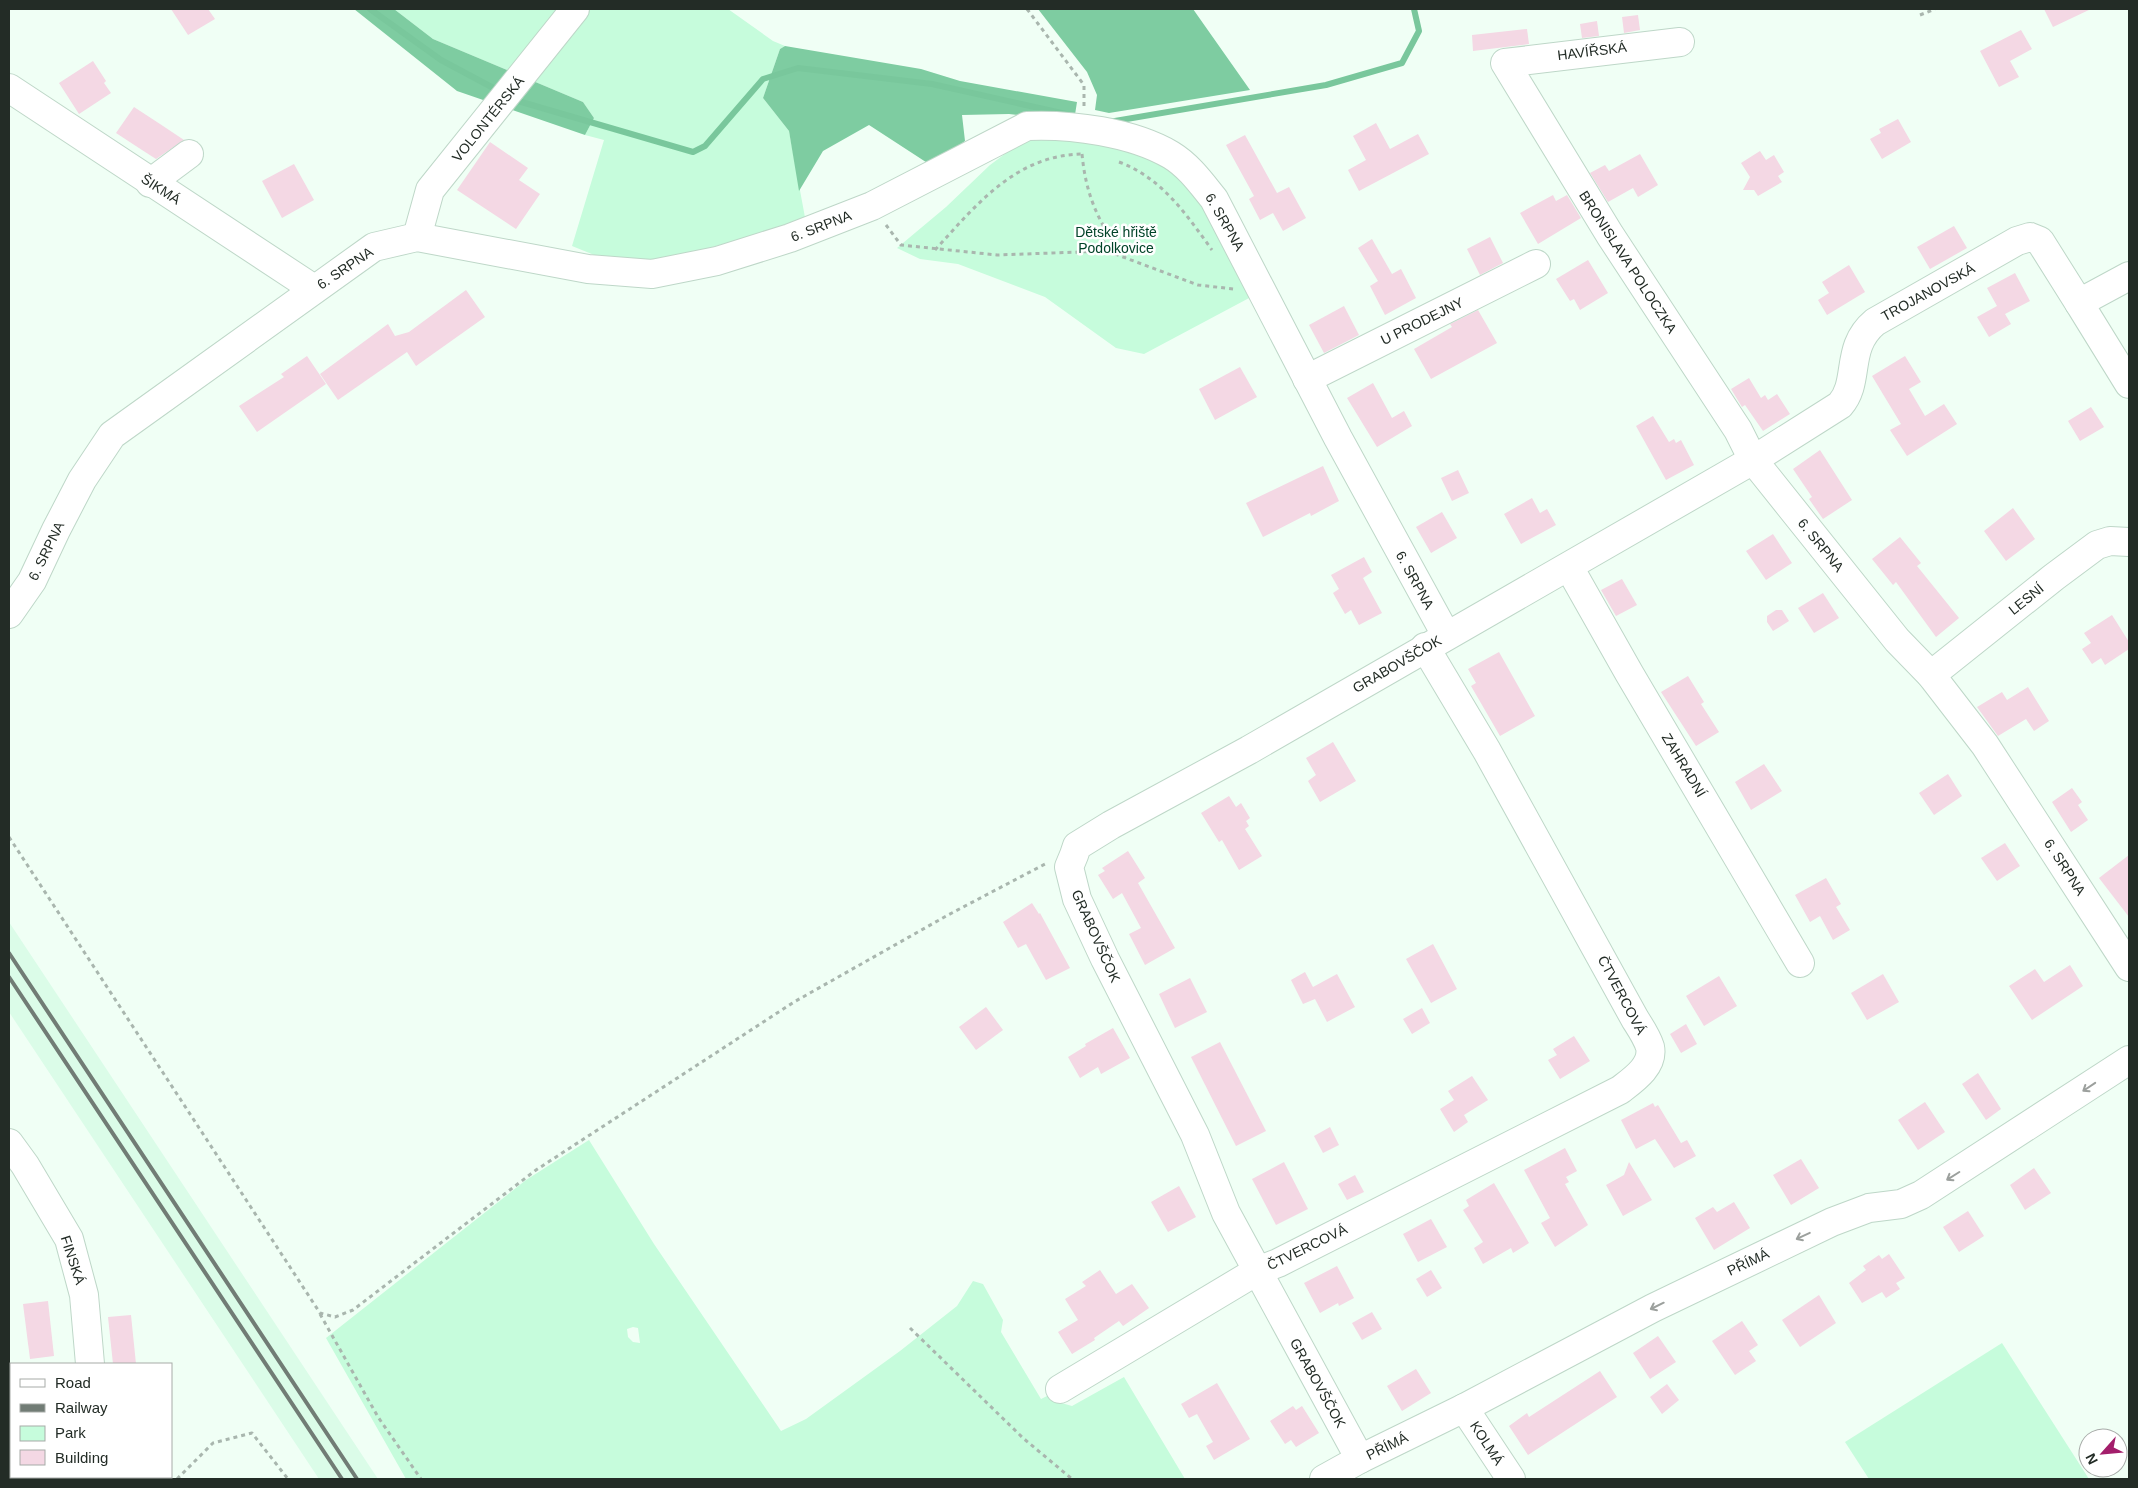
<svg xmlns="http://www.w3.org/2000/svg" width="2138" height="1488" viewBox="0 0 2138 1488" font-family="Helvetica,sans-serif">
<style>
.built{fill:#dbfce8}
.green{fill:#c6fcdc;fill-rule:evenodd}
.forest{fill:#7ecca1}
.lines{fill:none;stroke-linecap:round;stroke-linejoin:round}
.stream{stroke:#79c79c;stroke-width:6}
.building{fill:#f4d8e4}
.minor-casing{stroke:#bed7c8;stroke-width:30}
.path{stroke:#a9b6ae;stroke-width:3;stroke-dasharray:4 4;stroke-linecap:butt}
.minor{stroke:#fff;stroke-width:28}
.rail{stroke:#717c75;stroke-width:4}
.oneway{stroke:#9ca09d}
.labels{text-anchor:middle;stroke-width:5;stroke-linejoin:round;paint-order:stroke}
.street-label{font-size:14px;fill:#232c26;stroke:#fff}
.park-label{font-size:14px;fill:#004328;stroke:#fff}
</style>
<rect width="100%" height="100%" fill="#f0fff5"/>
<polygon class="built" points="9,922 378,1479 319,1479 9,1012"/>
<g class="green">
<polygon points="394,9 728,9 773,41 785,46 780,49 763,98 789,131 809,239 780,229 648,264 609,261 572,246 604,140 585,135 594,118 583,102 433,39"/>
<polygon points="1059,135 1119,143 1170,168 1205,199 1251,297 1144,354 1116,348 1045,297 958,264 920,259 897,248 946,207 990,165 1021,142"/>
<path d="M 589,1140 L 654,1244 L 781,1431 L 806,1419 L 900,1351 L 957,1306 L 973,1281 L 983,1284 L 1003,1320 L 1001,1332 L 1041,1399 L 1053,1393 L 1058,1402 L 1072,1406 L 1124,1377 L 1185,1479 L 406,1479 L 326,1338 L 526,1180 ZM 633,1327 L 638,1328 L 640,1343 L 633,1342 L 628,1337 L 627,1329 Z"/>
<polygon points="2002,1343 2089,1479 1869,1479 1845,1442"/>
</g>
<g class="forest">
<polygon points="354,9 394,9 433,39 583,102 594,118 585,135 457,91"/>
<polygon points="1038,9 1193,9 1250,90 1109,113 1095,110 1097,95 1087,72"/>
<polygon points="785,46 921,69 960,81 1077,102 1074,121 1009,114 962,115 965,141 932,166 869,125 823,151 799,191 789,131 763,98 780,49"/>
</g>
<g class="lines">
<g class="stream">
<polyline points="370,9 441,60 499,91"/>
<polyline points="518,101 693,152 705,146 763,79 798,68 932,84 1066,114"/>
<polyline points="1109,122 1326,85 1402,63 1419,31 1414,9"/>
</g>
</g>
<g class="building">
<polygon points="171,9 208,9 215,19 188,35"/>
<polygon points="2044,9 2091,9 2053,27"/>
<polygon points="1638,15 1640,30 1624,33 1622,17"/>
<polygon points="1597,21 1599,36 1582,38 1580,24"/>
<polygon points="1527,29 1529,44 1473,51 1472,35"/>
<polygon points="2021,30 2032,49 2010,61 2019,77 1999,87 1980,51"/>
<polygon points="93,61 106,81 104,83 111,93 79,114 59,83"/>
<polygon points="134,107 160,124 184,140 156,159 142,150 116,133"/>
<polygon points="1898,119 1911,142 1882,159 1870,139 1881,133 1879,129"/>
<polygon points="1376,123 1390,149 1418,134 1429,154 1359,191 1348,170 1366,160 1353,136"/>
<polygon points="1245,135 1277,193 1289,187 1306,218 1283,231 1273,213 1260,220 1249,199 1254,196 1226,145"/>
<polygon points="490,142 528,168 519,180 540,194 516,229 457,190"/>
<polygon points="1760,151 1766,160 1774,155 1784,172 1778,176 1782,182 1758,196 1754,190 1743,190 1750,177 1741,163"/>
<polygon points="1640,154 1658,185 1638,197 1633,188 1608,202 1590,173 1605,165 1609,171"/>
<polygon points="294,164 314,200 282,218 262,181"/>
<polygon points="1553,195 1556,201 1567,195 1581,218 1538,244 1520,213"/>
<polygon points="1954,226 1967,248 1930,269 1917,247"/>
<polygon points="1490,237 1503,263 1480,275 1467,249"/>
<polygon points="1372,239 1392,274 1401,269 1416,298 1385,315 1370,286 1378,281 1358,248"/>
<polygon points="1588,260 1608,293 1580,310 1574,299 1570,301 1556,279"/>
<polygon points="1849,265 1865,292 1827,315 1818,300 1829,293 1822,282"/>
<polygon points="2015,273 2030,301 2005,314 2011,324 1989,337 1977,317 1997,306 1987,288"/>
<polygon points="466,290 485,317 416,366 407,352 338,400 320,374 388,324 395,336 409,332"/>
<polygon points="1344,306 1359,335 1324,353 1309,325"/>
<polygon points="1478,310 1497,343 1431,379 1414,349 1452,327 1450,324"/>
<polygon points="307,356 326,384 257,432 239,406 284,377 281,374"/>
<polygon points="1905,356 1921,382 1909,389 1925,416 1944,404 1957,424 1907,456 1890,430 1901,424 1872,376"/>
<polygon points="1240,367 1257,397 1215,420 1199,389"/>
<polygon points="1749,378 1761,398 1765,395 1768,400 1777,394 1790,414 1763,431 1745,405 1742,407 1731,389"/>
<polygon points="1373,383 1392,418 1404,411 1412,426 1377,447 1347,398"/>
<polygon points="2091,407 2104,427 2080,441 2068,421"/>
<polygon points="1653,416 1669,442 1674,439 1676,443 1681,440 1694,465 1666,480 1636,426"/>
<polygon points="1820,450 1852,500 1823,519 1809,499 1812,497 1793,469"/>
<polygon points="1323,466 1339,501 1311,516 1310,513 1263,537 1246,503"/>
<polygon points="1458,470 1469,493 1452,501 1441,478"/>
<polygon points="1532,498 1540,513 1547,509 1556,525 1521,544 1504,514"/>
<polygon points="2013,508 2035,539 2006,561 1984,531"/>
<polygon points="1442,512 1457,538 1431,553 1416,527"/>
<polygon points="1773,534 1792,563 1766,580 1746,551"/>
<polygon points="1900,537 1921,563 1917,566 1959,618 1936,637 1896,582 1893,585 1872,559"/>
<polygon points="1364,557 1372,572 1363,578 1382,613 1359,625 1351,610 1345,614 1333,593 1339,589 1331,575"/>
<polygon points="1622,579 1637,605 1616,616 1601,590"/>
<polygon points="1823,593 1839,618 1814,633 1798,608"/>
<polygon points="1776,610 1782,610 1789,621 1773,631 1767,622 1767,616"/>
<polygon points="2112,615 2129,642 2129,649 2105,665 2101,658 2092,664 2082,649 2091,643 2084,633"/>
<polygon points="1499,652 1535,716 1500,736 1471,686 1476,683 1468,669"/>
<polygon points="1688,676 1704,702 1701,704 1719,732 1696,746 1661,692"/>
<polygon points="2028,687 2049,721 2034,731 2026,719 1998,736 1977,707 2002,692 2007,700"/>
<polygon points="1333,742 1356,781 1320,802 1308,781 1316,775 1306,758"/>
<polygon points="1764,764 1782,791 1751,810 1735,782"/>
<polygon points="1948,774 1962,796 1934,815 1919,793"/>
<polygon points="2072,788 2082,802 2078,805 2088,820 2071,832 2052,802"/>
<polygon points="1229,796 1236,807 1241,803 1250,818 1246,821 1249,826 1245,829 1262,856 1239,870 1222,840 1219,842 1201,813"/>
<polygon points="2005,843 2020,866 1997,881 1981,858"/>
<polygon points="1128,851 1145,878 1138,883 1175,948 1145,965 1129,934 1141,928 1122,893 1113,899 1098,875 1105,871 1102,868"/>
<polygon points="2129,855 2129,917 2099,878"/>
<polygon points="1826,878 1841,904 1836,907 1850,930 1833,940 1820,916 1810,922 1795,895"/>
<polygon points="1032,903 1039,914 1040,913 1070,968 1046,980 1026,944 1018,948 1003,922"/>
<polygon points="1433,944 1457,989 1431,1003 1406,959"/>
<polygon points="2070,965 2083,986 2032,1020 2009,986 2035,969 2044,982"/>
<polygon points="1305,972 1313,987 1337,974 1355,1007 1327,1022 1315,999 1303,1004 1291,980"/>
<polygon points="1883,974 1899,1002 1867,1020 1851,993"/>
<polygon points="1719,976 1737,1006 1704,1026 1686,996"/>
<polygon points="1190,978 1207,1012 1175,1028 1159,994"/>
<polygon points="986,1007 1003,1030 976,1050 959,1027"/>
<polygon points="1422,1008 1430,1023 1412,1034 1403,1019"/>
<polygon points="1686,1024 1697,1044 1681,1053 1670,1034"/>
<polygon points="1113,1028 1130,1058 1101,1074 1098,1067 1080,1078 1068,1057 1086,1046 1085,1044"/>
<polygon points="1574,1036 1590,1061 1560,1079 1548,1060 1557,1055 1553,1049"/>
<polygon points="1220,1042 1266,1131 1236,1146 1191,1057"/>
<polygon points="1978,1073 2001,1109 1986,1120 1962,1084"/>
<polygon points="1472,1076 1488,1100 1464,1115 1468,1122 1454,1132 1440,1109 1454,1100 1448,1091"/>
<polygon points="1925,1102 1945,1132 1918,1150 1898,1120"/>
<polygon points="1653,1103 1655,1107 1658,1105 1681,1143 1687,1140 1696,1156 1674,1168 1655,1139 1636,1149 1621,1120"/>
<polygon points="1330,1127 1339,1145 1323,1153 1314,1136"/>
<polygon points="1565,1148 1577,1171 1566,1177 1569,1182 1565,1184 1588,1225 1555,1247 1541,1223 1550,1218 1524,1170"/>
<polygon points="1801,1159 1819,1188 1791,1205 1773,1175"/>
<polygon points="1284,1162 1308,1209 1276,1225 1252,1179"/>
<polygon points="1629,1162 1652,1200 1623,1216 1606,1185 1624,1175"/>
<polygon points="2034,1168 2051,1193 2025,1210 2010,1185"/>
<polygon points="1355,1175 1364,1192 1347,1200 1338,1184"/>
<polygon points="1494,1183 1529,1243 1513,1253 1511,1248 1483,1264 1474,1248 1483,1242 1463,1210 1469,1206 1466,1200"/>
<polygon points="1179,1186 1196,1217 1168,1232 1151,1202"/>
<polygon points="1734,1202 1750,1228 1714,1250 1695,1218 1713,1207 1717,1212"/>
<polygon points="1968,1211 1984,1236 1959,1252 1943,1227"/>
<polygon points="1431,1219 1447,1247 1418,1262 1403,1234"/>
<polygon points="1889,1254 1905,1278 1896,1283 1900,1289 1886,1298 1882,1292 1862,1303 1849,1283 1866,1270 1863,1266 1879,1255 1882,1259"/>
<polygon points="1337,1266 1354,1298 1339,1306 1338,1303 1320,1313 1304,1283"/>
<polygon points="1100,1270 1116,1294 1132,1284 1149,1308 1123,1326 1119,1321 1094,1338 1095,1340 1072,1354 1058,1332 1078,1320 1065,1299 1086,1286 1082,1282"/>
<polygon points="1431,1270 1442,1288 1427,1297 1416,1279"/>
<polygon points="1819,1295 1836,1323 1800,1347 1782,1320"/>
<polygon points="48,1301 54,1356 30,1359 23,1304"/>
<polygon points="1372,1312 1382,1329 1362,1340 1352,1323"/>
<polygon points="131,1315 136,1364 113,1364 108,1317"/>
<polygon points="1742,1321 1758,1345 1749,1351 1756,1361 1735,1375 1712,1341"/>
<polygon points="1658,1336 1676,1362 1650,1379 1633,1353"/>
<polygon points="1416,1369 1431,1393 1402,1411 1387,1386"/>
<polygon points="1600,1371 1617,1397 1528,1455 1509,1426 1527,1413 1529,1417"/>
<polygon points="1217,1383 1250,1439 1214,1460 1206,1446 1213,1442 1197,1414 1189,1418 1181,1404"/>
<polygon points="1667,1384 1679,1400 1662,1414 1650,1397"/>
<polygon points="1293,1406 1296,1410 1302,1406 1319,1433 1296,1447 1291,1440 1285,1444 1270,1421"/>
</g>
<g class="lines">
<defs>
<g id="minor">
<path d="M 1680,42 L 1505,63 L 1610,235 L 1738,430 L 1753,460 L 1840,405 C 1861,381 1844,348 1875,322 L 2017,241 L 2030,237 L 2040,241 L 2079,303 L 2129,276"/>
<polyline points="9,88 314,289"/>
<polyline points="150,183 189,154"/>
<polyline points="417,237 430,190 575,9"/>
<polyline points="2079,303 2129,384"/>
<polyline points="1307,379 1536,264"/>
<polyline points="1569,567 1629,673 1800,963"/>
<path d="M 9,614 L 32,581 L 56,530 L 82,480 L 112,435 L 374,247 L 417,237 L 588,269 L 652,274 L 717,261 L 790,238 L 872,206 L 1027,126 C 1071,124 1132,132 1171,155 C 1189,166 1201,183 1214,199 L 1338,438 L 1446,635"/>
<polyline points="1931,675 2054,577 2097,545 2110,541 2129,542"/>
<polyline points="9,1143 25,1165 69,1239 84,1295 90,1364"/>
<path d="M 1060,1389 L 1257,1271 L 1278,1263 L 1620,1090 C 1633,1080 1654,1066 1650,1047 C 1647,1037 1640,1027 1635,1019 L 1487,751 L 1425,647"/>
<polyline points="1464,1408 1511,1479"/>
<polyline points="1360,1459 1464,1408 1653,1308 1832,1222 1869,1208 1901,1204 1921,1195 2129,1060"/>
<polyline points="75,1479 76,1477"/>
<polyline points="1324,1479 1360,1459 1226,1213 1195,1135 1105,959 1077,899 1069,867 1074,855 1077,846 1111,825 1249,750 1753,460 1897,640 1931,675 1985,745 2129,967"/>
</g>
</defs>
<use href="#minor" class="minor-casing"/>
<g class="path">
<polyline points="1027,9 1084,85 1084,106"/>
<polyline points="1920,15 1935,9"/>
<path d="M 1082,154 C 1086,196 1099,225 1125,257"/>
<path d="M 1119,162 C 1162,178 1186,214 1212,250"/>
<polyline points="886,225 901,245 997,255 1107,251 1198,285 1234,289"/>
<path d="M 935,250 C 977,204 1017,154 1084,154"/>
<polyline points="1099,251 1107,235"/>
<polyline points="9,837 320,1313 335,1317 353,1310 536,1170 794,1002 948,915 1047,863"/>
<polyline points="320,1314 378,1417 421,1479"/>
<polyline points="910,1328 1023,1438 1072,1479"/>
<polyline points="177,1479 213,1443 252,1433 288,1479"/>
</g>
<use href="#minor" class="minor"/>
<g class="rail">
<polyline points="9,953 357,1479"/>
<polyline points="9,977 342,1479"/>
</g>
</g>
<defs><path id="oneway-shaft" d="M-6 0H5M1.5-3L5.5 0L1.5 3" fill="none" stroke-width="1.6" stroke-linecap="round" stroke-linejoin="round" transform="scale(1.25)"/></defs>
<g class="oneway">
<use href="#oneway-shaft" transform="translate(2089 1087) rotate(146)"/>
<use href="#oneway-shaft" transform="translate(1953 1176) rotate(148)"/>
<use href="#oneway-shaft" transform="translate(1803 1236) rotate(155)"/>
<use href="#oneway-shaft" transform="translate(1657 1306) rotate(154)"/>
</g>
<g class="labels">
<g class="street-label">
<text transform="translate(1592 51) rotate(-7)" y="5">HAVÍŘSKÁ</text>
<text transform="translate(488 119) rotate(-51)" y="5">VOLONTÉRSKÁ</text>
<text transform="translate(161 189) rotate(33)" y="5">ŠIKMÁ</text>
<text transform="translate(1225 222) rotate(60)" y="5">6. SRPNA</text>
<text transform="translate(821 226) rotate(-21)" y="5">6. SRPNA</text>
<text transform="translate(1628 262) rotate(57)" y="5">BRONISLAVA POLOCZKA</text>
<text transform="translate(345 268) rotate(-34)" y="5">6. SRPNA</text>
<text transform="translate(1928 292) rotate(-29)" y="5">TROJANOVSKÁ</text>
<text transform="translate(1422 321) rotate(-26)" y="5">U PRODEJNY</text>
<text transform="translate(1821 545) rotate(51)" y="5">6. SRPNA</text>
<text transform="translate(46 551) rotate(-64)" y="5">6. SRPNA</text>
<text transform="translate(1415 580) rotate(61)" y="5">6. SRPNA</text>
<text transform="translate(2026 599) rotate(-39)" y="5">LESNÍ</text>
<text transform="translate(1397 664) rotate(-30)" y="5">GRABOVŠČOK</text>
<text transform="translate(1684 765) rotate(59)" y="5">ZAHRADNÍ</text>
<text transform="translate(2065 867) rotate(57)" y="5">6. SRPNA</text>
<text transform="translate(1096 936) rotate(66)" y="5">GRABOVŠČOK</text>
<text transform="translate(1622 995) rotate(62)" y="5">ČTVERCOVÁ</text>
<text transform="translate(1307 1247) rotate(-26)" y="5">ČTVERCOVÁ</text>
<text transform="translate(73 1260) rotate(72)" y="5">FINSKÁ</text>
<text transform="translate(1748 1262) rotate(-25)" y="5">PŘÍMÁ</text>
<text transform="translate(1318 1383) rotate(61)" y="5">GRABOVŠČOK</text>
<text transform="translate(1487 1443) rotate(57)" y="5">KOLMÁ</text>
<text transform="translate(1387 1446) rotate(-26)" y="5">PŘÍMÁ</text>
</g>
<g class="park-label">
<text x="1116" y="237">Dětské hřiště<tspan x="1116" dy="16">Podolkovice</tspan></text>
</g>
</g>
<rect width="2138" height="1488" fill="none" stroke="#232c26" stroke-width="20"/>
<rect x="10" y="1363" width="162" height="115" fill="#ffffff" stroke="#a7aba8"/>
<rect x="20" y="1379" width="25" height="8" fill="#ffffff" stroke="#a7aba8"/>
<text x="55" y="1388" font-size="15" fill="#232c26">Road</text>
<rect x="20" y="1404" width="25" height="8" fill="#717c75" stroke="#a7aba8"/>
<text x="55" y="1413" font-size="15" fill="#232c26">Railway</text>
<rect x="20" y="1426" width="25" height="15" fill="#c6fcdc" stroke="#a7aba8"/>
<text x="55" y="1438" font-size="15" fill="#232c26">Park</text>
<rect x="20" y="1450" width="25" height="15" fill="#f4d8e4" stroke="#a7aba8"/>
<text x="55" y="1463" font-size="15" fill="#232c26">Building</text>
<g transform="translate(2103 1453) rotate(243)"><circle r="24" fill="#ffffff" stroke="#a7aba8"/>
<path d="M0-4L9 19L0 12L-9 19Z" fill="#a31e6b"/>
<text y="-8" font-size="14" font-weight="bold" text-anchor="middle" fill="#232c26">N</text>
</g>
</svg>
